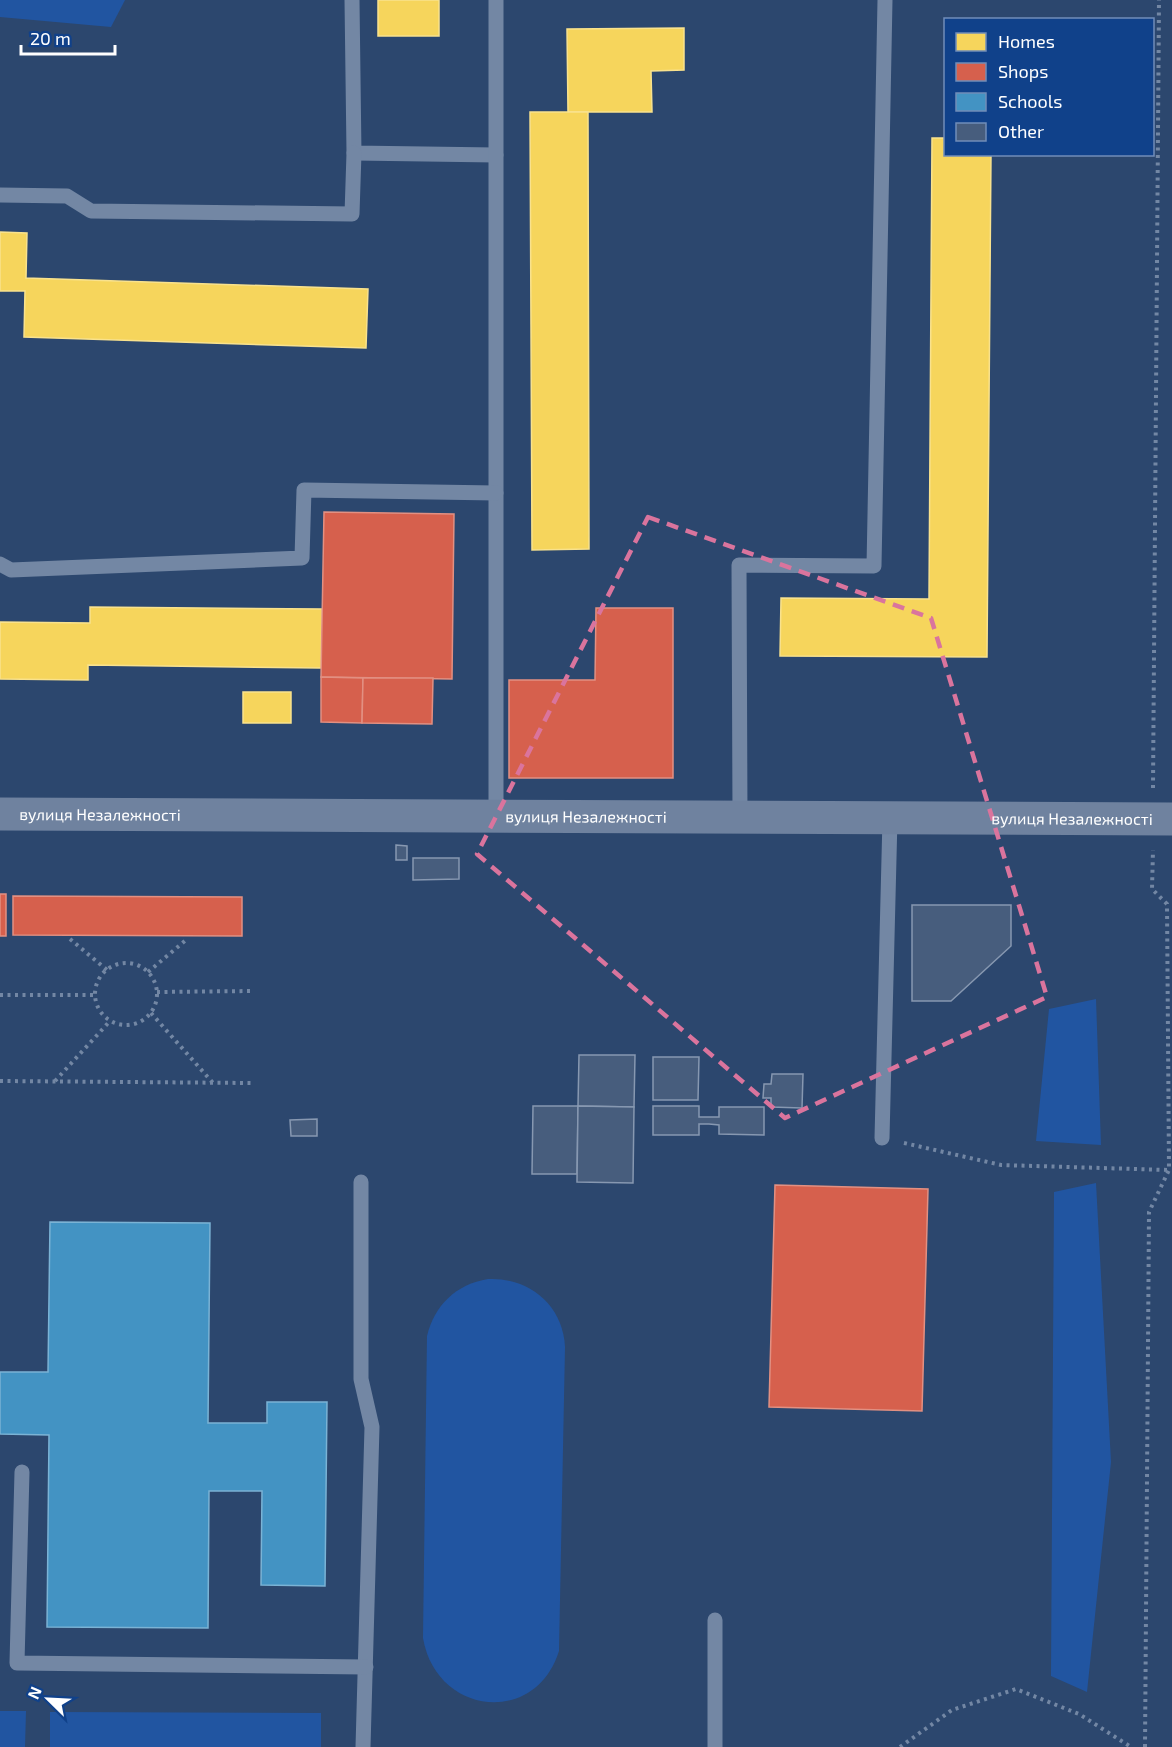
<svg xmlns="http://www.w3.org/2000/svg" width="1172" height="1747" viewBox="0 0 1172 1747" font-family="'Exo 2',sans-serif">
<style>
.green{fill:#2155a1}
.homes{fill:#f6d55c;stroke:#f9e28d;stroke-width:1.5}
.shops{fill:#d6604d;stroke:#e29082;stroke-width:1.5}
.schools{fill:#4393c3;stroke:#7bb3d5;stroke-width:1.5}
.building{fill:#475d7d;stroke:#8798b1;stroke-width:1.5}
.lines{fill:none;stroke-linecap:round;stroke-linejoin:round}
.path{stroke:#7387a4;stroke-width:4;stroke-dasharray:3 4.5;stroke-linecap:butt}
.service{stroke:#7387a4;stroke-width:15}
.secondary{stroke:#6f829f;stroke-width:33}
.marked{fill:none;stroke:#da749d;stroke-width:4.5;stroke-dasharray:12 8;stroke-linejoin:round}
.labels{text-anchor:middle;stroke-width:6;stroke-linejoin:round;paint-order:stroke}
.street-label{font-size:16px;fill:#fff;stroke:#10418a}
</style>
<rect width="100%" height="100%" fill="#2c476e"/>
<g class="green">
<polygon points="0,0 125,0 111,27 0,17"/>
<polygon points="1096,999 1101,1145 1036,1141 1049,1009"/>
<polygon points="1096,1183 1111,1462 1087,1692 1051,1676 1054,1192"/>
<path d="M 488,1279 C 529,1277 563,1305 565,1347 L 559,1651 C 535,1727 436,1715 423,1638 L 427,1336 C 434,1306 456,1284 488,1279 Z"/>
<polygon points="0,1711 26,1711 25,1747 0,1747"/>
<polygon points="50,1712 321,1713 321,1747 50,1747"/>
</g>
<g class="homes">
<rect x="378" y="0" width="61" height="36"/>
<polygon points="684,28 684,70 651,71 652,112 568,112 567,29"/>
<polygon points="530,112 588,112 589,549 532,550"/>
<polygon points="932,138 946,138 946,154 991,154 987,657 780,656 781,598 929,599"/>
<polygon points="0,232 27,233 26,278 368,289 366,348 24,337 25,291 0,291"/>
<polygon points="90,607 322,609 321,668 88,665 88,680 0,679 0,622 90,623"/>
<rect x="243" y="692" width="48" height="31"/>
</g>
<g class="shops">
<polygon points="324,512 454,514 452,679 321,677"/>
<polygon points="596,608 673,608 673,778 509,778 509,680 595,680"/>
<polygon points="321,677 363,678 362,723 321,722"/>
<polygon points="363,678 433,678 432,724 362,723"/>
<rect x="0" y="894" width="6" height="42"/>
<polygon points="13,896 242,897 242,936 13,935"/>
<polygon points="775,1185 928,1189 922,1411 769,1407"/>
</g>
<polygon class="schools" points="50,1222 210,1223 208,1423 267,1423 267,1402 327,1402 325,1586 261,1585 262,1491 209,1491 208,1628 47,1627 49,1435 0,1434 0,1372 48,1372"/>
<g class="building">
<polygon points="396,845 407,846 407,860 396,860"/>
<polygon points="413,858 459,858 459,879 413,880"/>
<polygon points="912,905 1011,905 1011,946 951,1001 912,1001"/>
<polygon points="579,1055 635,1055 634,1107 578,1106"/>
<polygon points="653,1057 699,1057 698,1100 653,1100"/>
<polygon points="772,1074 803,1074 802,1108 771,1107 771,1098 763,1098 764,1084 771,1084"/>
<polygon points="533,1106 578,1106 577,1174 532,1174"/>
<polygon points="578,1106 634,1107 633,1183 577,1182"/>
<polygon points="653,1106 699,1106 699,1117 719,1117 719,1107 764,1107 764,1135 719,1134 719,1125 709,1124 699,1124 699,1135 653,1135"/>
<polygon points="317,1119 317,1136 291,1136 290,1120"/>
</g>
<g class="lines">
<g class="path">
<polyline points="1153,788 1159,0"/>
<polyline points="70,939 107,970"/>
<circle cx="126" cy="994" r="31"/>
<polyline points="148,972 186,940"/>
<polyline points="157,992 252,991"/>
<polyline points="0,995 95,995"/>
<polyline points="151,1013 213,1083"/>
<polyline points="0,1081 251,1083"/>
<polyline points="55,1081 110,1021"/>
<polyline points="904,1143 1001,1165 1169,1170"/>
<polyline points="900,1747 952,1710 1016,1689 1079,1714 1131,1747"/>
<polyline points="1145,1747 1149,1212 1169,1170 1167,904 1152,889 1153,850"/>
</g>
<g class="service">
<polyline points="352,0 354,153 496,155"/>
<polyline points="496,0 496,816"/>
<polyline points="0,195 67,196 91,211 352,214 354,153"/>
<polyline points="0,564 11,570 302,558 304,490 496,493"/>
<polyline points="740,817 739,565 874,566 885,0"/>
<polyline points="882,1138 890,818"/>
<polyline points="361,1182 361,1379 372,1427 363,1747"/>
<polyline points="22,1472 17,1663 366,1667"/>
<polyline points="715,1620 715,1747"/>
</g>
<path class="secondary" id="s1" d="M 0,814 L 1172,819"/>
</g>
<path class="marked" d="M 648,517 L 931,618 L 1047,997 L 785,1118 L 477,854 Z"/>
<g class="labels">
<g class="street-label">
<text dy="6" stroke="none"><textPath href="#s1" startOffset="100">вулиця Незалежності</textPath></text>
<text dy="6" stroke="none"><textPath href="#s1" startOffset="586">вулиця Незалежності</textPath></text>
<text dy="6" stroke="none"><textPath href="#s1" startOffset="1072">вулиця Незалежності</textPath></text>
</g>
</g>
<rect x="944" y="18" width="210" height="138" fill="#10418a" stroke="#708db9" stroke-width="1.5"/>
<rect x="956" y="33" width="30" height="18" fill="#f6d55c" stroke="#708db9" stroke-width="1.5"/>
<text x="998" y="48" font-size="18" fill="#ffffff">Homes</text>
<rect x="956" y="63" width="30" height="18" fill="#d6604d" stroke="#708db9" stroke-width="1.5"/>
<text x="998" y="78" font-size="18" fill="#ffffff">Shops</text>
<rect x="956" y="93" width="30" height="18" fill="#4393c3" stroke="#708db9" stroke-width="1.5"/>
<text x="998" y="108" font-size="18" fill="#ffffff">Schools</text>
<rect x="956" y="123" width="30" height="18" fill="#475d7d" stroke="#708db9" stroke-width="1.5"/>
<text x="998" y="138" font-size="18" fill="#ffffff">Other</text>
<g transform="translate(48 1699) rotate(294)" stroke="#10418a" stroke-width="4.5" paint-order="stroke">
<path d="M0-4.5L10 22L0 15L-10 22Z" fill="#ffffff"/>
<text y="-9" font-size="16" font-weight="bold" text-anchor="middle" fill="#ffffff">N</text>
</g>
<path d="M21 45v9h94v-9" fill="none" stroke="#ffffff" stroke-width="3"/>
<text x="30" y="45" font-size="18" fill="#ffffff" stroke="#10418a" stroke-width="4.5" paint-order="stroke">20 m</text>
</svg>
